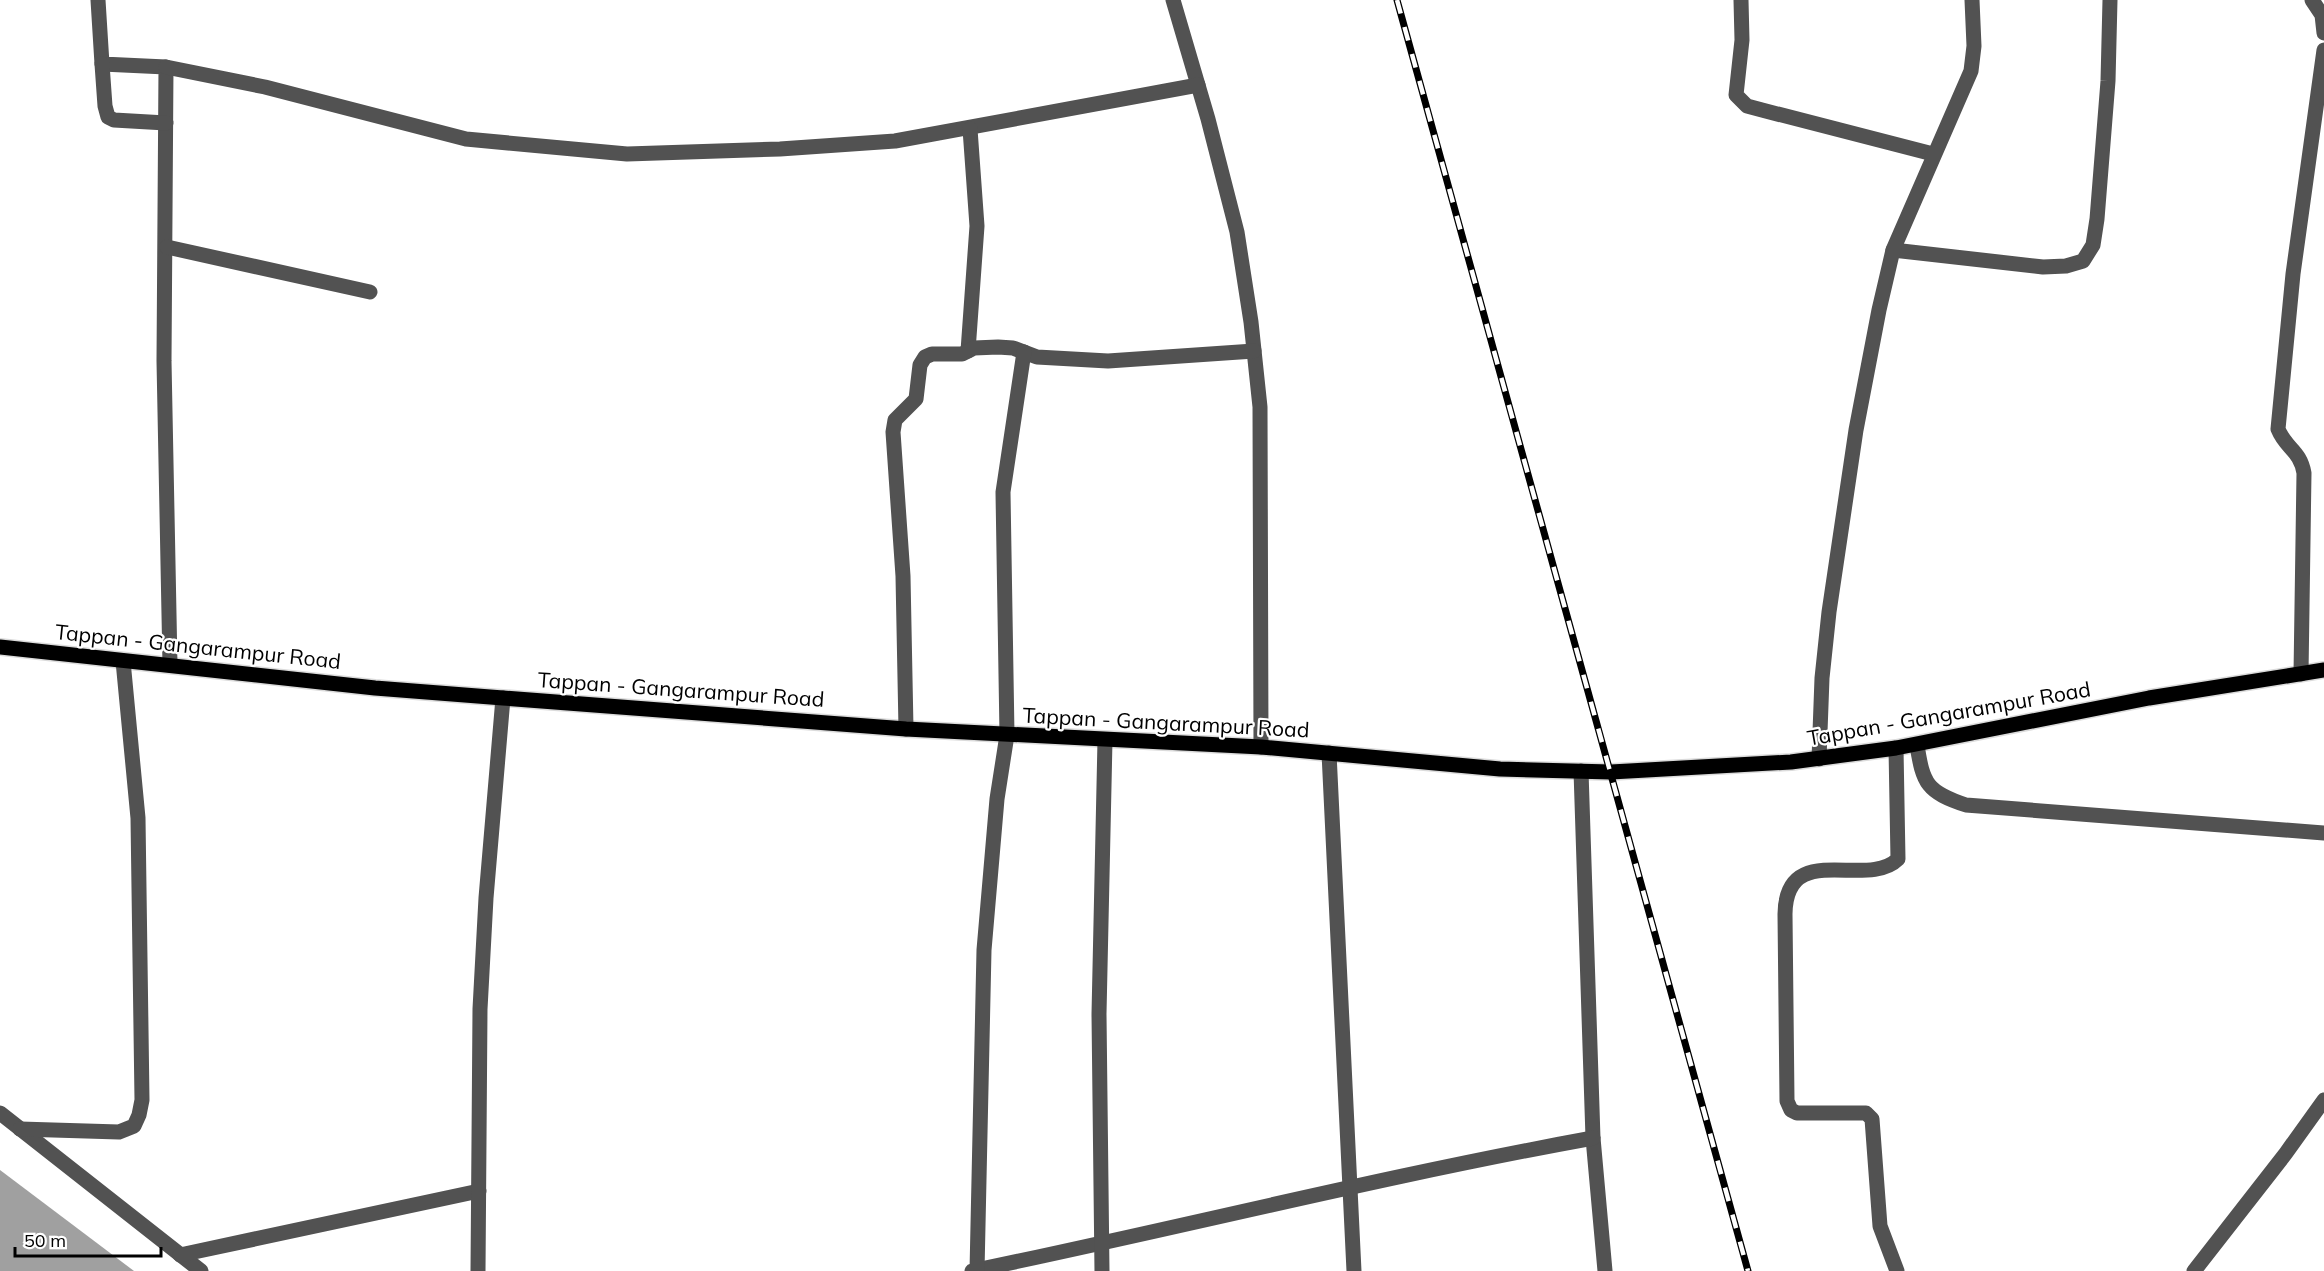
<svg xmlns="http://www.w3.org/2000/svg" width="2324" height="1271" viewBox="0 0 2324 1271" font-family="Mulish,sans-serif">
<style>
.water{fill:#a0a0a0}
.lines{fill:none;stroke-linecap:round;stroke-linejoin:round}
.major-casing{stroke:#dbdbdb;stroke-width:18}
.minor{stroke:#525252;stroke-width:15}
.major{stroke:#000;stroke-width:15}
.rail-casing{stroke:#000;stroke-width:7}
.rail{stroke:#fff;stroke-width:4.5;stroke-dasharray:14;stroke-linecap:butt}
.labels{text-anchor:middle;stroke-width:4.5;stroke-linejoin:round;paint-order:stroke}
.street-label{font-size:21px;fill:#000;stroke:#fff}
</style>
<rect width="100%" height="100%" fill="#fff"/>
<polygon class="water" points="0,1170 134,1271 0,1271"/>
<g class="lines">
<defs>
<polyline id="major" points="0,647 375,688 503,698 906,729 1261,747 1500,769 1611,772 1791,762 1896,748 2149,698 2324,670"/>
</defs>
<use href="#major" class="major-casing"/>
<g class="minor">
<polyline points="98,0 102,64 166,67 164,361 170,665"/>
<polyline points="1173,0 1208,119 1237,232 1251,322 1260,407 1261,747"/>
<polyline points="1741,0 1742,40 1736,95 1747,106 1762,110 1933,154"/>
<polyline points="2312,0 2322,15 2324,33"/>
<polyline points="102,64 105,106 108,117 114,120 166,123"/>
<polyline points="166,67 265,87 466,139 627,154 780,149 895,141 1198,85"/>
<polyline points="167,247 370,292"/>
<polyline points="1893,250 2043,267 2066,266 2083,261 2093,245 2097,219 2108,81 2110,0"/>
<polyline points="968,351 977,226 970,129"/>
<path d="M 2301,674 L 2304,473 C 2300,450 2286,449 2278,429 L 2293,274 L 2324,50"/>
<polyline points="906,729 903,576 893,432 895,420 916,399 920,365 925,357 932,354 962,354 974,348 998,347 1013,348 1037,357 1108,361 1254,351"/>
<path d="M 1917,745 C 1923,784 1927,792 1966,805 L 2324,833"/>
<path d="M 1896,748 L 1898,859 C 1867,890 1786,839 1785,914 L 1787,1101 L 1791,1110 L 1797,1113 L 1866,1113 L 1872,1119 L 1880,1226 L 1897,1271"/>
<polyline points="1329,753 1354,1271"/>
<polyline points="1819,759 1822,678 1829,612 1856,430 1879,310 1893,250 1971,71 1974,46 1972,0"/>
<polyline points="1581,771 1593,1138 1605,1271"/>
<polyline points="0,1113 201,1271"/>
<polyline points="20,1129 119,1132 134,1126 139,1115 142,1100 138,818 123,661"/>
<polyline points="180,1255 479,1191"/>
<polyline points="478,1271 480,1009 486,898 503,698"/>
<path d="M 972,1271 C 1179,1228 1384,1176 1593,1138"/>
<polyline points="977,1271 984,950 997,799 1007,735 1003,492 1024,352"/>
<polyline points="1102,1271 1099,1014 1105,740"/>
<polyline points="2194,1271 2286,1153 2324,1100"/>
</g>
<use href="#major" class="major"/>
<defs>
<polyline id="rail" points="1397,0 1748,1271"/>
</defs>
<use href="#rail" class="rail-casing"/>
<use href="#rail" class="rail"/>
</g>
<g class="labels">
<g class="street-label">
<text transform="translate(198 647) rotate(6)" y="7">Tappan - Gangarampur Road</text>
<text transform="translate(681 690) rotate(4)" y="7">Tappan - Gangarampur Road</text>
<text transform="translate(1949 714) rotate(-10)" y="7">Tappan - Gangarampur Road</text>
<text transform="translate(1166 723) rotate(3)" y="7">Tappan - Gangarampur Road</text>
</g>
</g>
<path d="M15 1247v9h146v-9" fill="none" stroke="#000000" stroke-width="3"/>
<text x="24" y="1247" font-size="18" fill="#000000" stroke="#ffffff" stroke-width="4.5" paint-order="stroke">50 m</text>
</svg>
